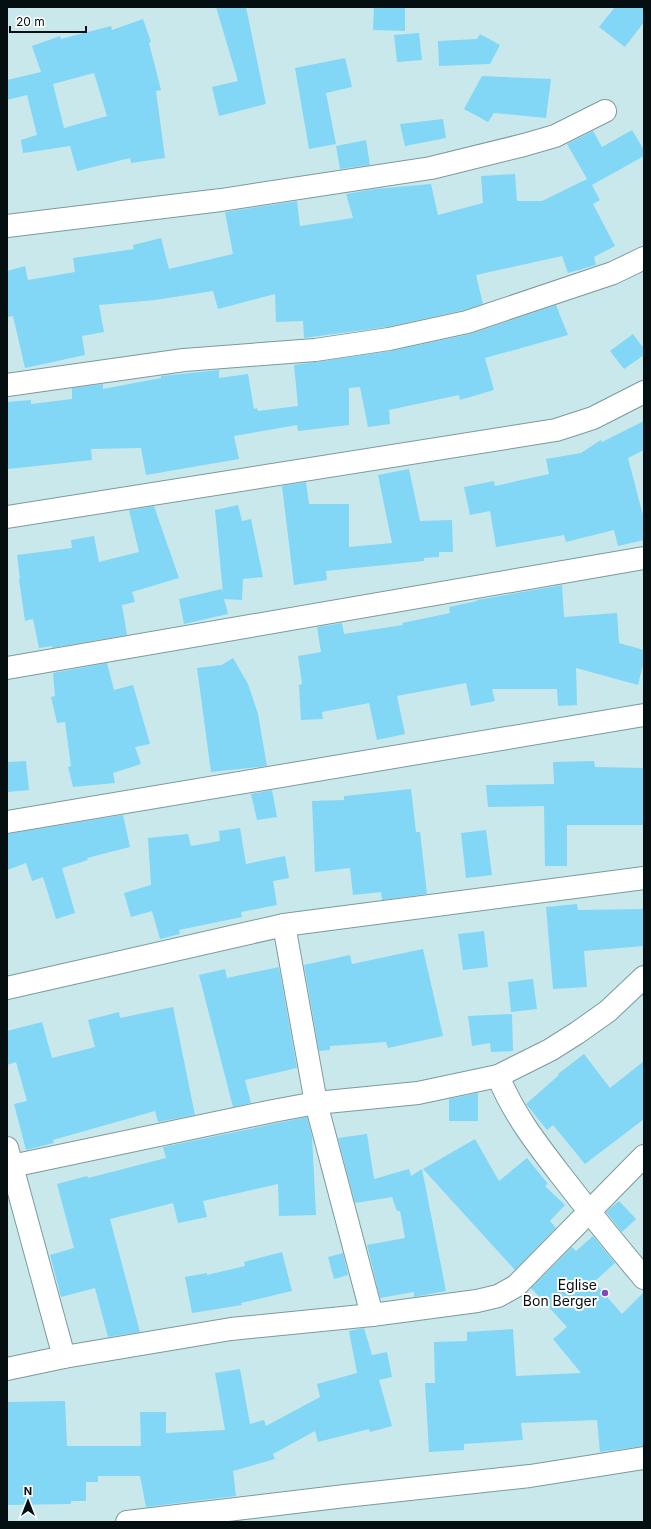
<svg xmlns="http://www.w3.org/2000/svg" width="651" height="1529" viewBox="0 0 651 1529" font-family="Inter,sans-serif">
<style>
.building{fill:#82d7f6;fill-rule:evenodd}
.lines{fill:none;stroke-linecap:round;stroke-linejoin:round}
.street-casing{stroke:#7c9a9c;stroke-width:24}
.street{stroke:#fff;stroke-width:22}
.poi-dot{fill:#8747bc;stroke:#fff;stroke-width:1.5}
.labels{text-anchor:middle;stroke-width:4;stroke-linejoin:round;paint-order:stroke}
.poi-label{font-size:14px;fill:#050f11;stroke:#fff;text-anchor:end}
</style>
<rect width="100%" height="100%" fill="#c9e8eb"/>
<g class="building">
<polygon points="216,7 246,7 266,104 219,116 212,87 238,81"/>
<polygon points="374,7 405,7 405,31 373,30"/>
<polygon points="615,7 644,7 644,22 625,47 599,27"/>
<path d="M 143,19 L 151,42 L 149,43 L 161,90 L 156,91 L 165,158 L 131,163 L 130,158 L 77,171 L 70,146 L 23,153 L 21,140 L 37,135 L 27,95 L 7,100 L 7,80 L 41,72 L 32,46 L 60,36 L 61,39 L 111,26 L 112,30 ZM 94,73 L 107,116 L 64,128 L 53,84 Z"/>
<polygon points="419,33 422,60 397,62 394,35"/>
<polygon points="480,34 500,45 490,64 439,66 438,41 477,39"/>
<polygon points="345,58 352,87 326,93 336,144 309,149 295,68"/>
<polygon points="482,76 551,79 546,118 494,113 488,122 464,109"/>
<polygon points="443,119 446,138 405,146 400,124"/>
<polygon points="632,130 644,150 644,156 592,185 600,200 593,204 615,246 594,257 596,265 568,273 562,256 476,275 483,304 464,310 387,327 304,338 303,321 276,322 275,294 218,309 213,291 155,300 99,305 104,332 82,336 85,355 25,368 13,316 7,317 7,271 25,266 28,280 75,272 73,258 134,249 133,245 161,238 169,269 233,254 225,212 297,201 300,226 353,218 346,194 375,189 431,184 438,215 483,203 481,176 515,174 517,201 542,201 587,179 567,144 593,131 602,147"/>
<polygon points="366,140 370,165 340,169 336,146"/>
<polygon points="556,305 568,335 485,358 494,390 460,400 459,395 389,410 390,424 368,427 360,387 349,388 349,425 298,431 297,425 234,436 239,459 146,475 141,448 91,449 92,460 8,469 7,402 31,400 31,404 72,399 72,388 103,384 103,389 161,378 161,376 219,370 219,378 248,374 254,409 257,408 258,411 298,406 294,365 391,351 470,334"/>
<polygon points="633,334 644,349 644,355 624,369 610,351"/>
<polygon points="644,421 644,450 628,458 644,519 644,540 618,546 614,530 566,542 564,535 496,547 490,511 470,515 464,487 494,481 495,486 549,474 546,459 581,453 601,440 602,442"/>
<polygon points="409,469 420,521 452,520 453,552 439,552 439,557 424,558 424,561 326,571 327,580 294,585 282,486 306,482 309,504 349,504 349,547 392,543 378,475"/>
<polygon points="238,505 242,521 251,519 263,577 243,579 242,600 224,599 228,614 184,624 179,599 222,589 223,593 215,510"/>
<polygon points="154,506 179,578 132,592 135,602 122,605 127,635 52,648 52,646 39,648 33,619 25,621 19,579 20,579 17,555 72,548 71,540 94,536 99,562 139,552 129,510"/>
<polygon points="562,585 564,617 617,613 619,643 644,650 644,661 638,685 576,668 577,705 558,706 557,689 492,689 495,701 471,706 466,683 397,696 405,734 377,740 369,703 322,712 323,719 301,720 299,685 302,684 298,656 321,652 317,627 342,623 344,634 403,625 402,623 450,613 449,607 477,601 477,600"/>
<polygon points="233,658 248,684 258,714 267,766 211,772 197,668 222,665"/>
<polygon points="107,663 114,690 133,685 150,744 135,747 141,764 113,773 115,783 73,787 68,767 71,766 65,722 57,723 51,697 55,696 53,673"/>
<polygon points="26,761 29,790 8,792 7,762"/>
<polygon points="594,761 595,767 644,768 644,825 567,825 567,866 545,866 544,806 488,807 486,785 554,784 553,762"/>
<polygon points="411,789 416,832 420,832 427,894 382,900 381,892 353,895 350,868 315,872 312,801 344,800 344,796"/>
<polygon points="272,790 277,817 257,820 251,794"/>
<polygon points="123,815 130,847 87,858 88,860 62,868 75,913 56,919 43,877 32,881 26,863 7,870 7,834"/>
<polygon points="240,828 246,864 285,856 289,878 273,881 277,905 241,912 242,917 179,930 180,934 160,939 152,911 131,917 124,893 151,885 148,838 188,834 191,846 220,841 219,831"/>
<polygon points="486,830 492,875 466,878 461,833"/>
<polygon points="577,904 578,910 644,909 644,946 584,951 587,987 553,989 546,907"/>
<polygon points="484,931 488,967 463,970 458,934"/>
<polygon points="423,949 443,1036 388,1048 386,1042 330,1046 330,1050 319,1051 304,965 350,955 352,964"/>
<polygon points="279,967 297,1068 245,1080 251,1103 233,1107 199,975 225,969 227,978"/>
<polygon points="533,979 537,1009 511,1012 508,982"/>
<polygon points="173,1007 195,1115 158,1122 155,1111 53,1140 54,1143 26,1150 14,1104 27,1101 16,1062 7,1065 7,1031 42,1022 52,1058 95,1047 88,1020 119,1012 120,1018"/>
<polygon points="512,1014 513,1051 491,1052 490,1043 472,1046 468,1016"/>
<polygon points="584,1054 610,1088 644,1061 644,1119 585,1164 553,1125 547,1130 526,1104 559,1075 558,1074"/>
<polygon points="478,1093 478,1121 449,1121 449,1099"/>
<polygon points="307,1117 312,1136 316,1215 279,1216 278,1184 203,1201 207,1217 178,1223 173,1203 110,1219 140,1332 108,1337 95,1288 61,1297 50,1255 74,1248 57,1184 87,1176 88,1178 166,1158 163,1147"/>
<polygon points="367,1134 374,1179 409,1169 411,1176 422,1169 446,1291 414,1297 414,1292 380,1298 367,1245 405,1238 400,1211 397,1211 392,1197 355,1203 338,1138"/>
<polygon points="475,1139 499,1181 527,1158 548,1184 545,1186 565,1205 550,1221 556,1228 515,1270 423,1169"/>
<polygon points="619,1201 636,1219 622,1232 606,1212"/>
<polygon points="593,1236 615,1263 594,1282 622,1314 644,1292 644,1446 600,1452 597,1420 521,1423 523,1440 464,1444 464,1450 429,1452 425,1383 435,1383 434,1342 467,1341 467,1332 513,1329 516,1376 581,1373 553,1339 567,1327 531,1288 572,1247 576,1251"/>
<polygon points="282,1252 292,1291 241,1303 242,1305 192,1313 185,1277 207,1273 207,1275 245,1266 244,1262"/>
<polygon points="343,1253 348,1275 334,1279 328,1257"/>
<polygon points="364,1328 372,1355 387,1352 392,1377 379,1380 392,1426 370,1432 369,1429 318,1442 315,1431 273,1454 275,1459 233,1471 236,1496 146,1507 140,1476 98,1476 98,1482 86,1482 86,1501 71,1501 71,1504 7,1505 7,1402 65,1401 67,1446 141,1446 140,1412 166,1412 166,1433 225,1430 215,1373 240,1369 250,1424 264,1420 266,1426 320,1397 317,1384 357,1373 349,1331"/>
</g>
<g class="lines">
<defs>
<g id="street">
<polyline points="7,226 221,200 431,168 524,145 555,136 605,111"/>
<polyline points="7,385 184,360 315,350 389,339 467,322 613,273 644,258"/>
<polyline points="7,517 556,430 593,418 644,392"/>
<polyline points="7,668 644,558"/>
<polyline points="7,822 644,715"/>
<polyline points="284,925 316,1103 372,1315"/>
<polyline points="7,988 284,925 644,878"/>
<path d="M 498,1076 C 513,1113 536,1143 560,1174 C 587,1209 615,1244 644,1278"/>
<polyline points="7,1148 64,1357"/>
<polyline points="7,1167 273,1111 316,1103 418,1093 498,1076 550,1050 577,1033 608,1011 644,977"/>
<polyline points="7,1369 64,1357 231,1329 372,1315 477,1301 498,1296 516,1286 644,1156"/>
<polyline points="127,1522 345,1496 530,1476 644,1458"/>
</g>
</defs>
<use href="#street" class="street-casing"/>
<use href="#street" class="street"/>
</g>
<circle class="poi-dot" cx="605" cy="1293" r="4"/>
<g class="labels">
<g class="poi-label">
<text x="597" y="1290">Eglise<tspan x="597" dy="16">Bon Berger</tspan></text>
</g>
</g>
<rect width="651" height="1529" fill="none" stroke="#050f11" stroke-width="16"/>
<g transform="translate(28 1501)" stroke="#ffffff" stroke-width="3" paint-order="stroke">
<path d="M0-3L7 15L0 10L-7 15Z" fill="#050f11"/>
<text y="-6" font-size="11" font-weight="bold" text-anchor="middle" fill="#050f11">N</text>
</g>
<path d="M10 26v6h76v-6" fill="none" stroke="#050f11" stroke-width="2"/>
<text x="16" y="26" font-size="12" fill="#050f11" stroke="#ffffff" stroke-width="3" paint-order="stroke">20 m</text>
</svg>
